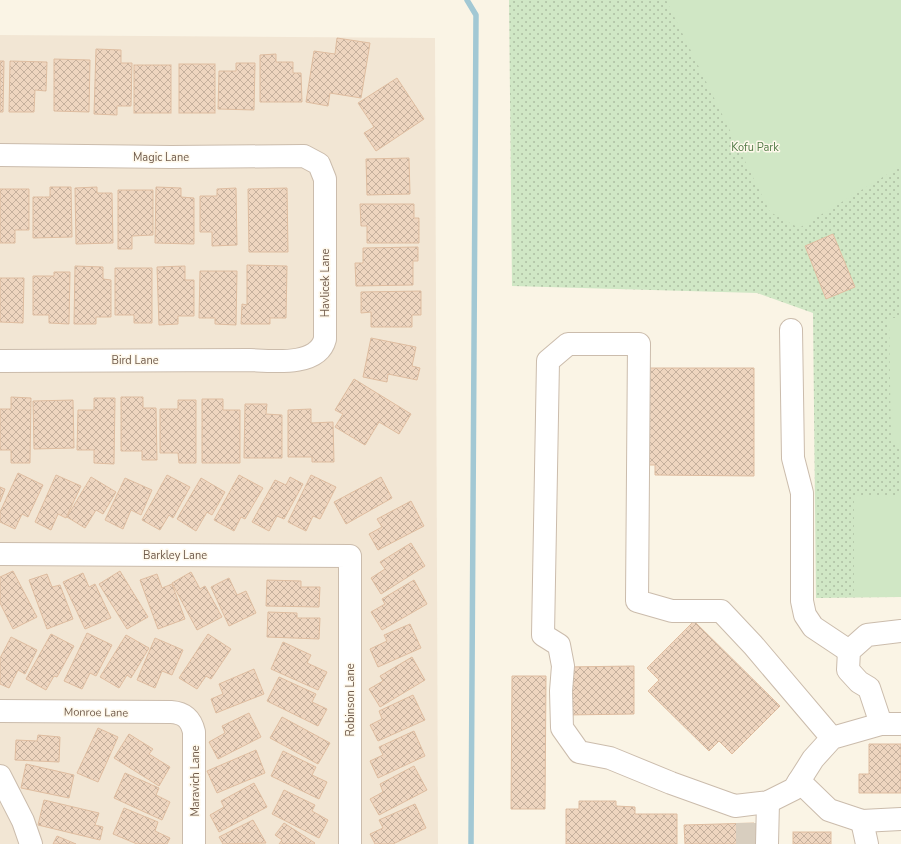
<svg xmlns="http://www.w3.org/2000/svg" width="901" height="844" viewBox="0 0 901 844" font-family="'Nunito Sans',sans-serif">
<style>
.residential{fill:#f2e6d4}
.grass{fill:url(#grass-dots)}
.garden{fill:#d0e7c5}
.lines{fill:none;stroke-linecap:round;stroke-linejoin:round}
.stream{stroke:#a2c8d4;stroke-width:5.5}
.building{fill:url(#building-cross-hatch);stroke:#dfbda0}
.minor-tunnel{stroke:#d8cebf;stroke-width:22;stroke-dasharray:22 11;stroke-linecap:butt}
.minor-casing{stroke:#cbbcac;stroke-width:24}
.minor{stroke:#fff;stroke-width:22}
.labels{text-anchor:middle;stroke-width:3;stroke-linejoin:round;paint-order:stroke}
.park-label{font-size:11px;fill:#547c48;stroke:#fef8eb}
.street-label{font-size:11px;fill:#715c4c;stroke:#fef8eb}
</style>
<defs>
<pattern id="grass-dots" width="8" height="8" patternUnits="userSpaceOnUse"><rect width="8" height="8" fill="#d0e7c5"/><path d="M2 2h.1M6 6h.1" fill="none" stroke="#adbea2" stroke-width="1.8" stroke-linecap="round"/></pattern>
<pattern id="building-cross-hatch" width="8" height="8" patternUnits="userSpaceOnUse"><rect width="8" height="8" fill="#eed5bf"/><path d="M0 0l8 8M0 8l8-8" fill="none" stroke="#c5b09d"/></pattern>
</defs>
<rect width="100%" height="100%" fill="#faf4e5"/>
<polygon class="residential" points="0,35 435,38 438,844 0,844"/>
<polygon class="grass" points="509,0 901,0 901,597 816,598 813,313 757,293 512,286"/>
<g class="garden">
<polygon points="666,0 901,0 901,166 799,228 770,212"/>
<polygon points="889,318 901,318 901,443 891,443"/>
<rect x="854" y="497" width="47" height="98"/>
</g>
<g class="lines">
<polyline class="stream" points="467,0 476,15 471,844"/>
</g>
<g class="building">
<polygon points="337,38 370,43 361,98 330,93 328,106 306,102 314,51 335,54"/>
<polygon points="96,49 121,50 121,63 132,63 131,106 117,106 117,115 94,114"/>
<polygon points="276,54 276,62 293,62 293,73 301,73 302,102 260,102 260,55"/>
<polygon points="54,59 90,60 89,112 54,111"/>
<polygon points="0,61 4,61 3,112 0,112"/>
<polygon points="10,61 47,62 46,91 35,90 34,112 9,112"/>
<polygon points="236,63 255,63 254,110 218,109 219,71 236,71"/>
<rect x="179" y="64" width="36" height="49"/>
<rect x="134" y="65" width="37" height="48"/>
<polygon points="397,78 424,119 376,151 364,133 374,127 358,103"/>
<polygon points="409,158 410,194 367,195 366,159"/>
<polygon points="50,187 71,187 72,237 33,238 33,197 50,197"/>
<polygon points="97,187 97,193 112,193 113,243 76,244 75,188"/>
<polygon points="156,187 181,188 181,197 194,198 194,244 155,243"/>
<polygon points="236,188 237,245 212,246 212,232 200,232 200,196 217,196 217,189"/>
<polygon points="287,188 288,252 249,252 248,189"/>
<polygon points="0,189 29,189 29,230 15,230 15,243 0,243"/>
<polygon points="118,190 153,190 153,235 132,236 132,249 118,249"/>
<polygon points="360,204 414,204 414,218 419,218 419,243 367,243 367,226 361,226"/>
<polygon points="833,234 855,287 826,299 805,246"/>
<polygon points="418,247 418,261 413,261 413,285 356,286 355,263 363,263 363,248"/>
<polygon points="247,265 287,266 286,318 270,318 270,324 241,324 242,304 247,305"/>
<polygon points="75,266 103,267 103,279 111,280 111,317 96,317 96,324 74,324"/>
<polygon points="185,266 185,280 194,280 194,316 178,316 178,324 159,325 157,267"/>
<polygon points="115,268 152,268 152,323 134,323 134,315 115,315"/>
<polygon points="200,271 237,271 236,325 215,324 215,318 199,318"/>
<polygon points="54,272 70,272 69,324 49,323 49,315 33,315 33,276 54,276"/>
<polygon points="0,278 24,278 23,323 0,322"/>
<polygon points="421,291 421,315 412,315 412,327 371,327 371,312 361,313 361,292"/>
<polygon points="371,338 416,347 412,366 420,368 417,380 388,374 387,382 363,377"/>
<polygon points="646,368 754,368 754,476 655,475 655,465 646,465"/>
<polygon points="354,379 411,414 399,434 379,422 365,445 335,427 343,414 335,410"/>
<polygon points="11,397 31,398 30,463 11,463 11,450 0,450 0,409 11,409"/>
<polygon points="121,397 143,397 143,408 156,408 157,460 142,460 142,451 121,451"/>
<polygon points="94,398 115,398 114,464 94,463 94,450 77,450 78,410 94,410"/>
<polygon points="202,399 223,399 223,410 240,410 240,463 202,463"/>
<polygon points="73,400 74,448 34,449 33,401"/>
<polygon points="178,400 196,400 196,463 179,463 178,453 160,453 160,409 178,409"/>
<polygon points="245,404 267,404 266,414 282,415 282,458 244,458"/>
<polygon points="311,409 311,423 333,422 334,462 312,462 312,457 288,457 288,410"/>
<polygon points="18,473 43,485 28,517 22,514 15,529 0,522 0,512"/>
<polygon points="56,475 81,486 66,518 58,514 51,530 35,522"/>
<polygon points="167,475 190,487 173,518 169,515 160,530 142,520"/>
<polygon points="239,475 263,488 245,519 241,517 234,531 214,520"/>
<polygon points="311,475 336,487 320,519 313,516 306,531 288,522"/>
<polygon points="91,477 116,492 103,514 96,510 85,528 67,517"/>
<polygon points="290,477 303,484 284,519 277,516 269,531 252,522 275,480 286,485"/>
<polygon points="381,477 392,498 346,524 334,502"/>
<polygon points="125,478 152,490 141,515 131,510 123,529 105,520"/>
<polygon points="201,478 225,492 212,515 207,512 196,531 177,519"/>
<polygon points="0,487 5,489 0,502"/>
<polygon points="411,501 424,526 378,550 369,534 382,527 377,519"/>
<polygon points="411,543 425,566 381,594 371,578 385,569 380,562"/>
<polygon points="13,571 37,617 13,629 0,603 0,577"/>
<polygon points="120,571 148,617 127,629 99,584"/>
<polygon points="191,572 200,589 205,586 222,617 197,630 172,583"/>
<polygon points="83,573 89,587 95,584 111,618 85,629 63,582"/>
<polygon points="47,574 52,587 60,585 73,619 47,629 29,580"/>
<polygon points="157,574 162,588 172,584 185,619 158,629 140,580"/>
<polygon points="229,578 237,595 246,591 256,613 229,626 211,587"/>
<polygon points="267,580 301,581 301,587 320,587 319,607 266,606"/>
<polygon points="414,580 427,604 382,630 371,612 385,604 382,599"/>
<polygon points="268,612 297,613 297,618 320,618 319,639 267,637"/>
<polygon points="694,621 780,706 732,754 719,741 709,751 648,691 659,680 647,668"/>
<polygon points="410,624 421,648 378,667 370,649 387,641 384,635"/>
<polygon points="87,633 112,645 96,676 90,673 82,689 64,681"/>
<polygon points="51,634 74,646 57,677 54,676 46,690 26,679"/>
<polygon points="208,634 231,649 211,679 206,676 197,689 179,678"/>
<polygon points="126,635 149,648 131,678 127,675 119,688 100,677"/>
<polygon points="11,637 37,650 25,674 18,670 9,688 0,684 0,658"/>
<polygon points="155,638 183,650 172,675 162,671 155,688 137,680"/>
<polygon points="283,642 311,655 307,663 327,672 318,690 271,669"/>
<polygon points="412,657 425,680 380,707 369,689 383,681 380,676"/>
<polygon points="634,666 634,714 566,715 565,667"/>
<polygon points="254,669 264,694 216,713 211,699 223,694 219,684"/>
<polygon points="512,676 546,676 545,809 511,809"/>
<polygon points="279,677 316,694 312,702 327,709 318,726 267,701"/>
<polygon points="413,695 425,720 378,741 370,725 382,719 379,711"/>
<polygon points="249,713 261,737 218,759 209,742 225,733 222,726"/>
<polygon points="282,717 330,743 318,764 270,738"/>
<polygon points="98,728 118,737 98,782 77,773"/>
<polygon points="414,731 425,756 378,778 370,761 383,755 379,747"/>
<polygon points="129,734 153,749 149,754 170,767 159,786 114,758"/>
<polygon points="38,735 60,737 59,762 15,760 16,740 37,741"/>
<polygon points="869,744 901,744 901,793 859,793 859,774 869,774"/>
<polygon points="256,750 265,773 217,793 207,771"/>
<polygon points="283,751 316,767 312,775 327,782 319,799 271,776"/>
<polygon points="26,764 74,775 69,798 21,788"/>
<polygon points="414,766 427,790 379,815 370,799 383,792 380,784"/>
<polygon points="125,773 159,788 156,795 170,802 162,820 114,798"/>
<polygon points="254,783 267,807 219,832 210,815 224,807 221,801"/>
<polygon points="284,790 315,805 312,811 328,820 319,838 272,814"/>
<polygon points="44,800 99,813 95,825 103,827 100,840 38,825"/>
<polygon points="579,801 616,801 616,806 635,807 635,814 677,814 677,844 566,844 566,809 579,809"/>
<polygon points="415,804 426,828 393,844 375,844 370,834 383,828 379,820"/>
<polygon points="124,808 158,822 155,831 170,838 167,844 137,844 113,834"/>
<polygon points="253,820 266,843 223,844 219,837"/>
<polygon points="284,823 315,843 314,844 279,844 282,840 275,835"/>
<polygon points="754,823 755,844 685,844 684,825"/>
<rect x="793" y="832" width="38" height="12"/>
<polygon points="57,836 76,844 53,844"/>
</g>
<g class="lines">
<polyline class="minor-tunnel" points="747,844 747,823"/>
<defs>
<g id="minor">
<path d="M 0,155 L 171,157 L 304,156 L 319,164 L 325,179 L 325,339 C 318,367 272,361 250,360 L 0,361"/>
<polyline points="791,330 793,458 802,493 802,601 805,615 813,627 849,651"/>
<polyline points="0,554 350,556 350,844"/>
<path d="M 0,711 L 171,712 C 185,713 191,719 194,732 L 194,844"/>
<polyline points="881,724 869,688 859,682 848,670 849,651 867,635 901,631"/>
<polyline points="832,738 753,645 721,611 672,611 637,601 639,344 568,344 548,361 543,635 559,645 563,666 561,691 562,728 579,752 610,758 671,783 735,806 768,802 794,789 813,759 832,738 881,724 901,724"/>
<polyline points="0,776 23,821 31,844"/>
<polyline points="799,781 829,810 862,821 901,819"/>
<polyline points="862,821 867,844"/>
<polyline points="767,844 768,802"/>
</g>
</defs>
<use href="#minor" class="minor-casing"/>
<use href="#minor" class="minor"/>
</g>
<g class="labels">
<g class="park-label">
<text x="755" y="151">Kofu Park</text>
</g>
<g class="street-label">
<text x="161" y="161">Magic Lane</text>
<text transform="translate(325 283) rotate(-90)" y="4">Havlicek Lane</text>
<text x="135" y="364">Bird Lane</text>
<text x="175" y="559">Barkley Lane</text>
<text transform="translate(350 700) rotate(-90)" y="4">Robinson Lane</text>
<text transform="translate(96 712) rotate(1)" y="4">Monroe Lane</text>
<text transform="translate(195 781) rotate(-90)" y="4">Maravich Lane</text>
</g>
</g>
</svg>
